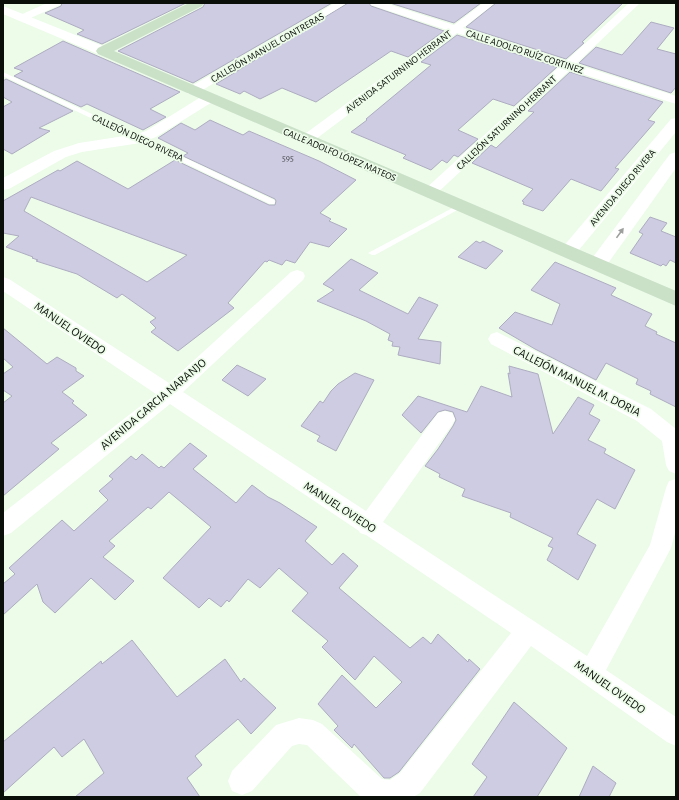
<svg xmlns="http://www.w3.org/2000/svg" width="679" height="800" viewBox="0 0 679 800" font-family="'Alegreya Sans',sans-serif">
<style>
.building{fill:#cecce2;stroke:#aeacc1;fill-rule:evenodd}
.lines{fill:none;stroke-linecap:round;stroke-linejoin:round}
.service{fill:#fff;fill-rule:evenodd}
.minor{fill:#fff;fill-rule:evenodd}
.tertiary{fill:#fff;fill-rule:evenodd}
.secondary{fill:#cae0c7;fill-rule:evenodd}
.oneway{fill:#9d9f9d}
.labels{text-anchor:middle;stroke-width:3.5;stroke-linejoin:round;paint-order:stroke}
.far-number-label{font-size:9px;fill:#3b3e3f}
.far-street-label{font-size:10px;fill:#0a0f09;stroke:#ecfce9}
.street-label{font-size:12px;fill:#0a0f09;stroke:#ecfce9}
</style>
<rect width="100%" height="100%" fill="#ecfce9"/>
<g class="building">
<polygon points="62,3 186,3 102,44 77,34 84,30 45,13 61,6"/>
<polygon points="205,3 332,3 193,83 118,51 203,7"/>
<polygon points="348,3 369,3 371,6 444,31 408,57 391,51 316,102 282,88 260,99 244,91 240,94 216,84"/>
<polygon points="390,3 481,3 454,23"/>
<polygon points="496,3 623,3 582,42 584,43 566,59 466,27"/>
<polygon points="651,22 674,28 657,49 676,54 676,87 671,93 579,63 596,47 622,55"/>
<polygon points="457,35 557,67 514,106 493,99 458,130 478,139 458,157 454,155 447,163 442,160 431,170 403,158 406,155 351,132 367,120 366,119 431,65 421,62"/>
<polygon points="63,41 180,92 150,109 166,117 143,130 87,104 81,107 14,76 23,71 14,68"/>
<polygon points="570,72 663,102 648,120 655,122 615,168 619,169 601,191 571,179 543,211 523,204 524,202 522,201 533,189 472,163 491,145 496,148 534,112 528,111"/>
<polygon points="6,79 73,111 39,128 50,131 12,154 3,149 3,107 12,102 3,97 3,81"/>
<path d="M 210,120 L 243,135 L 249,131 L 319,161 L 356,180 L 320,213 L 331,219 L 329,221 L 347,229 L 329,247 L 310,242 L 295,263 L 286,260 L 282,265 L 269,260 L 267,262 L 265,261 L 228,303 L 234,308 L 178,351 L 151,332 L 156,328 L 150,322 L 156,318 L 122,294 L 117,298 L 77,274 L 36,261 L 38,260 L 32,258 L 33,257 L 6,247 L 19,236 L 3,233 L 3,201 L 58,170 L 60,171 L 77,161 L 128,189 L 175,160 L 269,205 L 275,205 L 276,201 L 275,199 L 183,156 L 188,153 L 158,138 L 181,123 L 195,130 ZM 31,197 L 187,255 L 147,282 L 24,211 Z"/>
<polygon points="650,217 667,223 661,231 676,237 676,263 670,260 666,266 663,264 661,266 630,253 643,234 639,232"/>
<polygon points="476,241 480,243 483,241 503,251 486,269 458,257"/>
<polygon points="351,259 378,273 359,290 408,314 419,297 438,305 418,339 441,342 440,364 398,355 400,347 392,346 393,342 388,340 390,334 366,321 317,301 334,290 323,284"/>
<polygon points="555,262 616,288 611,295 652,314 645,326 657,332 656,334 676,343 676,407 650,394 651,391 636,384 638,379 606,363 596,380 535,349 499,328 515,312 552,325 560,304 531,290"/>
<polygon points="3,328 47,364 57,357 76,368 76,371 84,376 62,392 74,401 72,403 87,415 51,443 59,449 3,496 3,403 12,396 3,390 3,374 13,367 3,358"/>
<polygon points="237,365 266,379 248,396 222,380"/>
<polygon points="509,366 538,374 553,434 578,397 594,405 589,414 600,420 588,440 606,449 604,453 635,470 615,509 597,499 577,534 596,545 578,580 547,560 553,548 548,546 553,538 510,517 511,513 462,496 465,489 439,477 440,474 425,466 438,449 453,426 456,420 453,412 445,410 438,412 421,433 402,415 418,396 467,412 481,386 512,397 508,373 510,374"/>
<polygon points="355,373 374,380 336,451 317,441 320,436 301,426 320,401 323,403 331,391 338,384"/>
<polygon points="190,443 207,456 193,469 236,503 252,485 268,497 280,503 317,527 305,541 332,565 343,553 358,566 339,588 410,648 423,637 431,644 438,634 468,662 469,659 480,669 399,772 390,778 384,778 354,744 352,748 334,730 338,726 318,704 342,675 376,708 402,682 374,656 355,680 322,647 328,641 292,611 308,593 279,568 260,588 248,579 229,602 227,600 221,607 209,598 199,608 163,578 211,527 169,492 151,509 148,507 109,541 115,546 103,557 134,581 115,600 91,578 55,613 43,602 37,584 3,615 3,584 15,574 9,568 62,520 74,531 108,500 99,491 113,479 109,476 131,456 136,460 142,454 159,468 161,466 164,468"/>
<polygon points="132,640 177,697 225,659 241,682 244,678 276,708 251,734 238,719 195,756 202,765 187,778 200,797 75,797 104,773 84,739 62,757 54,747 3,793 3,742 101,661 102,664"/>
<polygon points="514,702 567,748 537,797 473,797 487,777 472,764"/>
<polygon points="593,766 616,783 609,797 579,797"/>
</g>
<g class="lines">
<g class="service">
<polygon points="3,72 274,200 275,202 274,204 270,204 3,76"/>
<polygon points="458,205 462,205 463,207 375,255 372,255 368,253"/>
</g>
<g class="minor">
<polygon points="47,3 61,3 60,5 26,20 22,21 17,18 18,16"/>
<polygon points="335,3 347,3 196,94 188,94 186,91 188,88"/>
<polygon points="370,3 385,3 454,25 483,3 495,3 463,28 566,61 629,3 640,3 576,64 676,96 676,104 570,70 434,196 429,197 424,196 422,193 424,190 560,66 457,33 312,142 302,142 300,139 302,136 447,30 371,5"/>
<polygon points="297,270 303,272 305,276 303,280 183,392 366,511 438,413 445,411 452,413 455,419 452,425 383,522 587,656 650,545 666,488 669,481 676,479 676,529 671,548 606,670 676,717 676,746 667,742 531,646 420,793 413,797 361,797 307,745 299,744 292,746 252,791 242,795 232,791 228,781 232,771 276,725 299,718 313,720 322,724 382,779 390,780 400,773 511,633 366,535 360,533 359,531 170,404 11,533 3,536 3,513 156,394 3,291 3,277 9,279 169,383 291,272"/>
<polygon points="497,332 651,409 676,429 676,474 669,471 666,465 662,441 637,421 491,344 488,339 491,334"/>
</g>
<g class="tertiary">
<polygon points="3,6 108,48 110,51 108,54 98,54 3,14"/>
<polygon points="209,94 214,95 216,98 214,101 156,137 140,143 82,152 66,157 9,189 3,190 3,178 54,151 79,143 137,134 146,131 204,95"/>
<polygon points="676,118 676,132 574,256 568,258 562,256 559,252 562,248 671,119"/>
<polygon points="676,152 676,168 604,269 597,271 590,269 588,265 590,261 670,154"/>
</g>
<polygon class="secondary" points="189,3 204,3 202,6 114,51 676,291 676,306 98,54 96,51 98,48"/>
</g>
<defs><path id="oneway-solid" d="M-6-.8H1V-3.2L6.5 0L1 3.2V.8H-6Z"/></defs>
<use class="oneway" href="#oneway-solid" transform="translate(620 233) rotate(-54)"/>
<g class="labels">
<g class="far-number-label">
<text x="288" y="161">595</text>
</g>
<g class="far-street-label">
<text transform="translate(267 47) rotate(-30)" y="4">CALLEJÓN MANUEL CONTRERAS</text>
<text transform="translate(525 51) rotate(18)" y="4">CALLE ADOLFO RUÍZ CORTINEZ</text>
<text transform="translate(398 71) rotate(-37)" y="4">AVENIDA SATURNINO HERRANT</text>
<text transform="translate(506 122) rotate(-43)" y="4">CALLEJÓN SATURNINO HERRANT</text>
<text transform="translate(138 137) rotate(25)" y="4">CALLEJÓN DIEGO RIVERA</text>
<text transform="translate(340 154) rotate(23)" y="4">CALLE ADOLFO LÓPEZ MATEOS</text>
<text transform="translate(622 187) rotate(-50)" y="4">AVENIDA DIEGO RIVERA</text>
</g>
<g class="street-label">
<text transform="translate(70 328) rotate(34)" y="4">MANUEL OVIEDO</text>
<text transform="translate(577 381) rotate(27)" y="4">CALLEJÓN MANUEL M. DORIA</text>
<text transform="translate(153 404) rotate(-40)" y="4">AVENIDA GARCIA NARANJO</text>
<text transform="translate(340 507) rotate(33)" y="4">MANUEL OVIEDO</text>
<text transform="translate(610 687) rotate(35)" y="4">MANUEL OVIEDO</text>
</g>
</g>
<rect width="679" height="800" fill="none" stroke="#0a0f09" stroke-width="8"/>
</svg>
